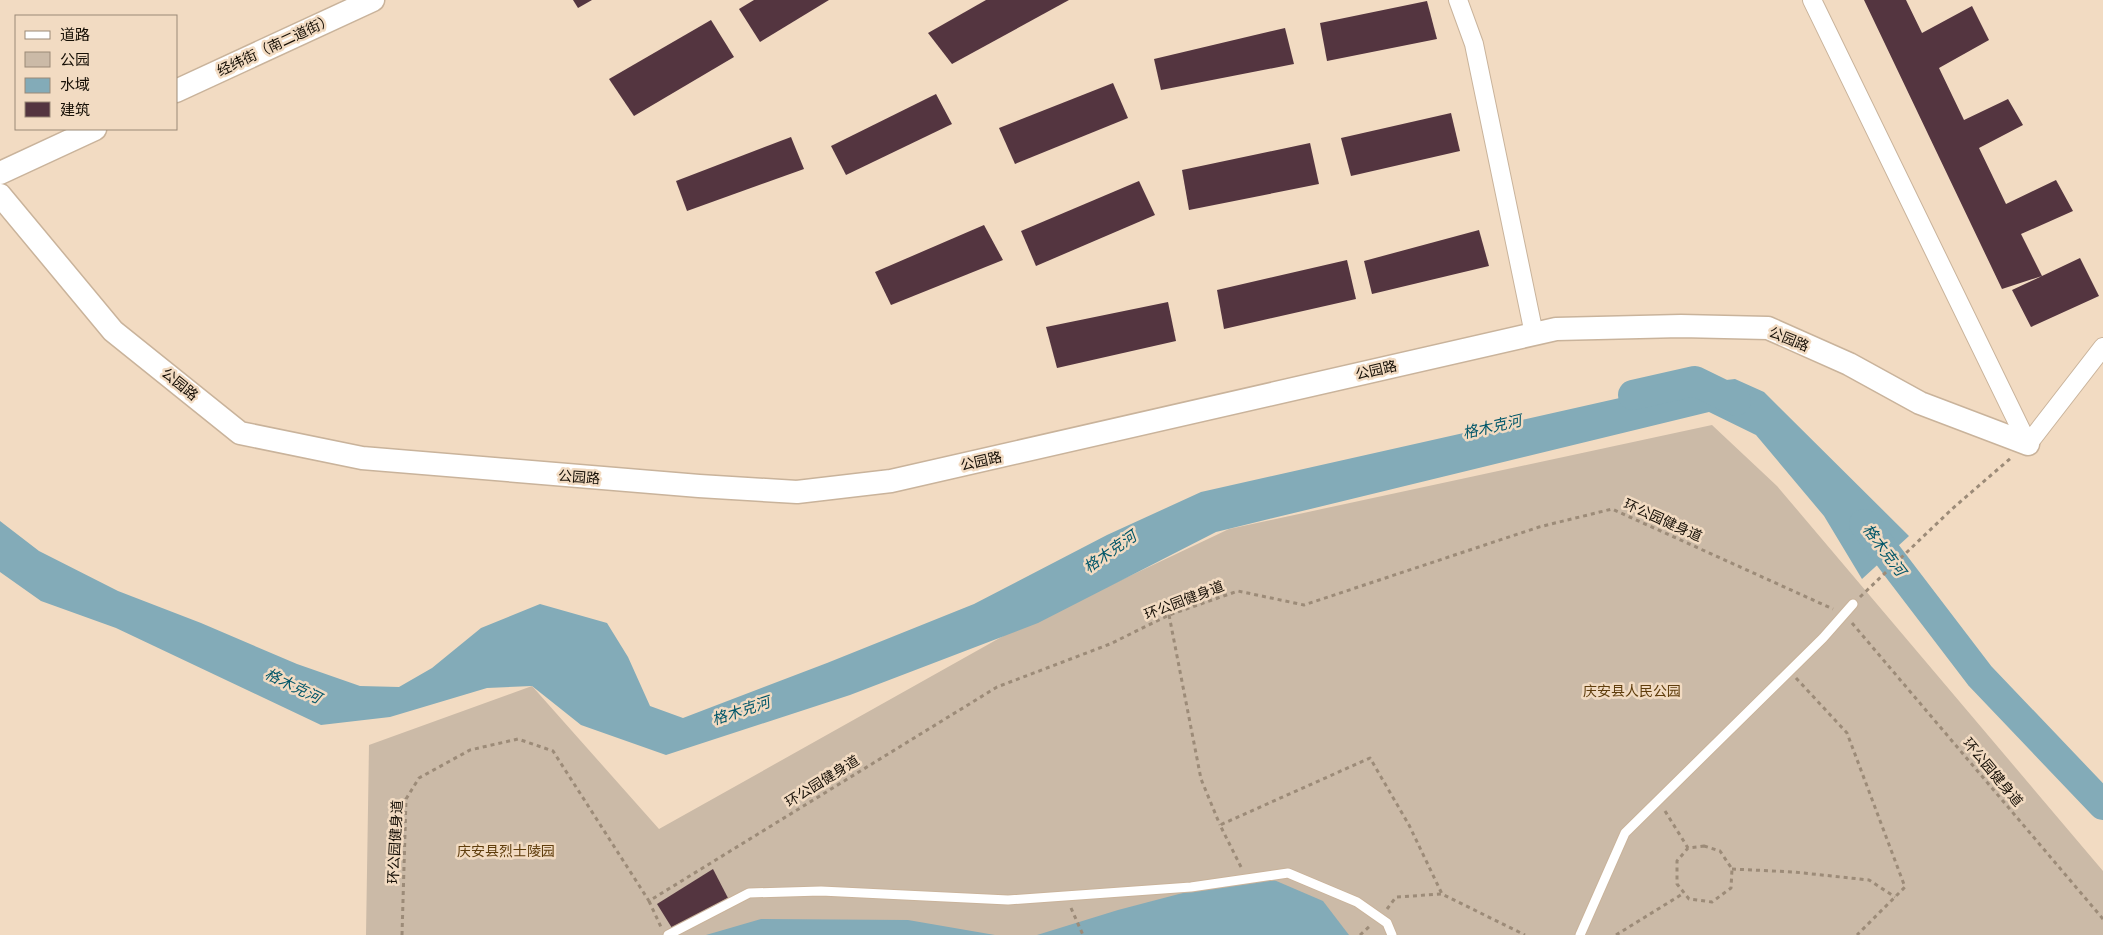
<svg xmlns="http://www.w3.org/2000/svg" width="2103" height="935" viewBox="0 0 2103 935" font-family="Ubuntu,'Noto Sans SC',sans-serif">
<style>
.green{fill:#cbbaa7}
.water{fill:#83abb8}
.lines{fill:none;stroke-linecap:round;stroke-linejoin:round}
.river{stroke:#83abb8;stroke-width:30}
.building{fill:#543540}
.service-casing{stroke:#c9b39b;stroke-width:11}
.minor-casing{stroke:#c9b39b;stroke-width:20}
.tertiary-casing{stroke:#c9b39b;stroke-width:25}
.path{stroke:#9c8b78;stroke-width:3;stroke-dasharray:4 4;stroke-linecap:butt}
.service{stroke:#fff;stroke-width:9}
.minor{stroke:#fff;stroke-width:18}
.tertiary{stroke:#fff;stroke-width:22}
.labels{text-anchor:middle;stroke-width:5;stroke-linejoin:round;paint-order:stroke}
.street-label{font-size:14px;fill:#160f06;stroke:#f2dbc2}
.park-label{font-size:14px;fill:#5f3d0c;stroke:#f2dbc2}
.water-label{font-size:15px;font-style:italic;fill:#005669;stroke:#f2dbc2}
</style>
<rect width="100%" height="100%" fill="#f2dbc2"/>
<polygon class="green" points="1712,425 1777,486 2103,871 2103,935 366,935 369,745 532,686 659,829 1005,635 1229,529"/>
<g class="water">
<polygon points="1735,379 1764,392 1909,536 1862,579 1824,516 1756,435 1709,412 1216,532 1038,623 850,695 666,755 581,725 532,686 487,688 390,717 321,725 116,628 41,601 0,572 0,521 39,551 118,591 201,623 297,664 360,686 399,687 432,668 481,628 540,604 607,623 628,657 650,706 683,718 827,663 974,604 1107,535 1201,492 1673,386"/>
<polygon points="1274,880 1323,901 1349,935 1037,935 1118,910 1217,884"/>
<polygon points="761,919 908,920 995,935 706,935"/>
</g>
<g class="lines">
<g class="river">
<polyline points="1633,395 1695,381 1736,401"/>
<polyline points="1864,524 1980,676 2103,805"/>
</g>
</g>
<g class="building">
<polygon points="573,0 592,0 578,8"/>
<polygon points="754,0 829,0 760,42 739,9"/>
<polygon points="986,0 1069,0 952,64 928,33"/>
<polygon points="1864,0 1906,0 1922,33 1972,6 1989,40 1939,68 1964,120 2008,99 2023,125 1979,148 2006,204 2056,180 2073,211 2021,234 2042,276 2080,258 2099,296 2031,327 2012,290 2042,276 2002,289"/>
<polygon points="1427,1 1437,39 1327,61 1320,23"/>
<polygon points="711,20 734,57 634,116 609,79"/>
<polygon points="1285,28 1294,64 1161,90 1154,59"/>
<polygon points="1113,83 1128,118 1015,164 999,128"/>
<polygon points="936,94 952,124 846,175 831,146"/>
<polygon points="1451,113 1460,151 1351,176 1341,138"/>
<polygon points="791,137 804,169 687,211 676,181"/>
<polygon points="1310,143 1319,184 1189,210 1182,170"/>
<polygon points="1139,181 1155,215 1036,266 1021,231"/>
<polygon points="984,225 1003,260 891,305 875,272"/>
<polygon points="1479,230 1489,266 1372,294 1364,261"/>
<polygon points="1347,260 1356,299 1224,329 1217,290"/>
<polygon points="1168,302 1176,341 1057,368 1046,327"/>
<polygon points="713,869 728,898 672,928 657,904"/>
</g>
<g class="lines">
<defs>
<g id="service">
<polyline points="668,935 749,893 821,891 1008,900 1191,887 1288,873 1357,902 1387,923 1392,935"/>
<polyline points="1580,935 1625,833 1823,638 1853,604"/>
</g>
<g id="minor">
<polyline points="1458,0 1474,44 1534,334"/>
<polyline points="1812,0 2028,444 2103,347"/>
</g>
<g id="tertiary">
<polyline points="176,91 373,0"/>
<polyline points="0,173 95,129"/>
<polyline points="0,195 113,331 240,433 362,458 699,486 797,492 891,481 1556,329 1681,326 1768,328 1849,364 1920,403 2028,444"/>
</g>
</defs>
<use href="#service" class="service-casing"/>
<use href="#minor" class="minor-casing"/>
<use href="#tertiary" class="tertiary-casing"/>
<g class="path">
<polyline points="1860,597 1952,509 2012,457"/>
<polyline points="1169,615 1201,779 1220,825"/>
<polyline points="1852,623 2103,919"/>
<polyline points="1796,678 1847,733 1905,887 1857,935"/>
<polyline points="1665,811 1688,848"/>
<polygon points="1704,846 1720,851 1732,869 1731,888 1712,902 1689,899 1677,884 1677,861 1688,848"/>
<polyline points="1241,867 1220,825 1370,758 1409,825 1442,894"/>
<polyline points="1732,869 1794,872 1869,880 1895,897"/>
<polyline points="649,901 661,927"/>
<polyline points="1071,908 1083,935"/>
<polyline points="1387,909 1396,897 1442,894 1525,935"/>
<polyline points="402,935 406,799 419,778 470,750 518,739 553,751 649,901 997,687 1110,644 1169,615 1238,591 1304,605 1539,527 1612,509 1833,609"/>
<polyline points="1360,935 1370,926"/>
<polyline points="1616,935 1684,893"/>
</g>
<use href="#service" class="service"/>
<use href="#minor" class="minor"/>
<use href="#tertiary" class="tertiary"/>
</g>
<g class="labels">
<g class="street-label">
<text transform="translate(275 45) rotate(-25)" y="5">经纬街（南二道街）</text>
<text transform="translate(1789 339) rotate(22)" y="5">公园路</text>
<text transform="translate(1376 370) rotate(-13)" y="5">公园路</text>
<text transform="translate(180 384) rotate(39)" y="5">公园路</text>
<text transform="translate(981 461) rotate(-13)" y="5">公园路</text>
<text transform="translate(579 477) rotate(4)" y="5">公园路</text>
<text transform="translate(1663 520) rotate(24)" y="5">环公园健身道</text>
<text transform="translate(1184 600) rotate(-21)" y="5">环公园健身道</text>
<text transform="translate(1993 772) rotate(50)" y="5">环公园健身道</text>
<text transform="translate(822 781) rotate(-32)" y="5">环公园健身道</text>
<text transform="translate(395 842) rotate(-87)" y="5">环公园健身道</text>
</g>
<g class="park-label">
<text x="1632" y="696">庆安县人民公园</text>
<text x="506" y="856">庆安县烈士陵园</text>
</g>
<g class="water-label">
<text transform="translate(1492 427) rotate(-13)" y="5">格木克河</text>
<text transform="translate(1884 550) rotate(53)" y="5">格木克河</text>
<text transform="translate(1110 552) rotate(-35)" y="5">格木克河</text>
<text transform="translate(293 686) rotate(26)" y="5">格木克河</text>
<text transform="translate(741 711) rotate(-18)" y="5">格木克河</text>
</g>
</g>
<rect x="15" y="15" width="162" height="115" fill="#f2dbc2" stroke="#9a8977"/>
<rect x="25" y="31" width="25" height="8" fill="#ffffff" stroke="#9a8977"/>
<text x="60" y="40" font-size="15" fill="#160f06">道路</text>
<rect x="25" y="52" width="25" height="15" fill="#cbbaa7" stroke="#9a8977"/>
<text x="60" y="65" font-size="15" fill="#160f06">公园</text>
<rect x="25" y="78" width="25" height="15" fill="#83abb8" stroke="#9a8977"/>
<text x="60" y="90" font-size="15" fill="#160f06">水域</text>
<rect x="25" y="102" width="25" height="15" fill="#543540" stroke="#9a8977"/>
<text x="60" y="115" font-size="15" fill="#160f06">建筑</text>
</svg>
